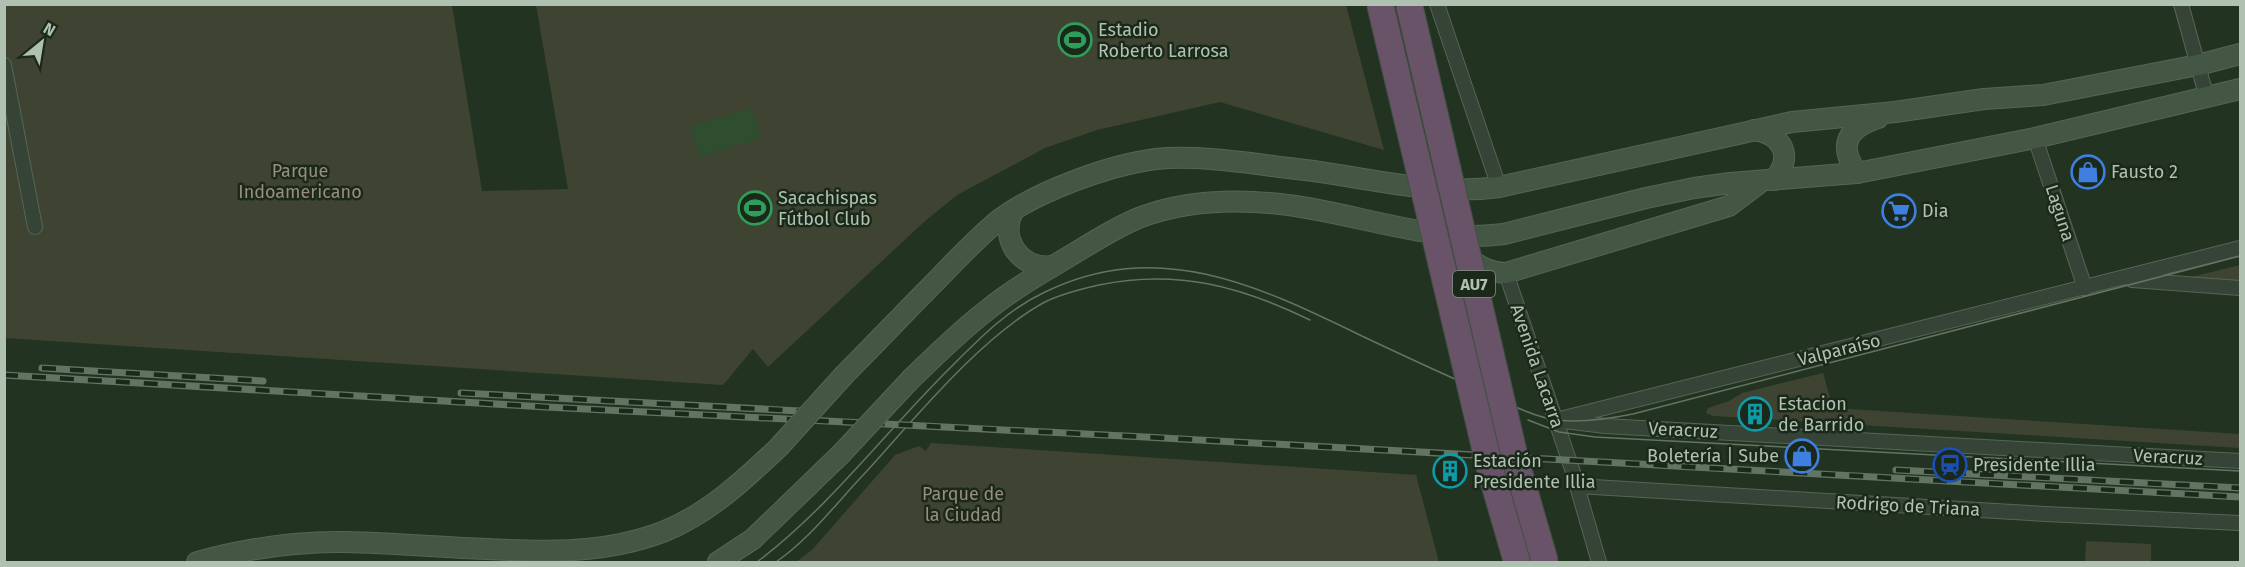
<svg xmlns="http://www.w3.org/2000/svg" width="2245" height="567" viewBox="0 0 2245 567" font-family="'Fira Sans',sans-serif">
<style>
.green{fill:#3f4432}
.water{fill:#2f4e30}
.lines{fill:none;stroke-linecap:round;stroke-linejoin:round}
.street-casing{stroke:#556556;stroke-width:16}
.secondary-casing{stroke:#556556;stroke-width:22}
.street{stroke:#354436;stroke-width:14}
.secondary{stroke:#445745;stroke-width:20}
.tram{stroke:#627563;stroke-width:1.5}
.rail-casing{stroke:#627563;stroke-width:7}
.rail{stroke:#1b291b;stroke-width:4.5;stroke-dasharray:14;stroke-linecap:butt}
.secondary-bridge-casing{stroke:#556556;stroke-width:22;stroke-linecap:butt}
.highway-bridge-casing{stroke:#404f40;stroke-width:28;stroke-linecap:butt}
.secondary-bridge{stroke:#445745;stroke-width:20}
.highway-bridge{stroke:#695368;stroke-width:26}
.labels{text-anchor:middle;stroke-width:5;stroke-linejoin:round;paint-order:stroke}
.shield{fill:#1b291b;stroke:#839383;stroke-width:1.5}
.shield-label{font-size:16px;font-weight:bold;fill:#afc1b0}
.poi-label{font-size:18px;fill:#afc1b0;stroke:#1b291b;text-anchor:start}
.park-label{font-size:18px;fill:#998e79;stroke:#1b291b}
.street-label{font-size:18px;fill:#afc1b0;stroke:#1b291b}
</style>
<rect width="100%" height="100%" fill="#232"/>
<g class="green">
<polygon points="4,5 452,5 482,191 568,189 536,5 1346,5 1384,150 1220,102 1097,130 1045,148 957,195 924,222 768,367 753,349 723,385 5,338"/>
<polygon points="2240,265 2240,281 2187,278"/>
<polygon points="1823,373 1833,408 2240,434 2240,448 1713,416 1706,413 1708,408 1729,401 1742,393"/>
<polygon points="931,443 1416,475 1439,562 796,562 812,550 895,455 919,446 926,451"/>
<polygon points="2086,541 2151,544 2151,562 2085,562"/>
</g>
<polygon class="water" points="752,108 761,138 700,157 690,127"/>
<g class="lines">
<defs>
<g id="street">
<polyline points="1437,4 1499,187"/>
<polyline points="2181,4 2207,98"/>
<polyline points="4,65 35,227"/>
<polyline points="2035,138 2085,288"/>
<polyline points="1506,273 1572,469 1599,562"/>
<polyline points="2132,280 2240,288"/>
<polyline points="1556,420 2240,248"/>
<polyline points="1564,421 1605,426 2240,461"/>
<polyline points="1577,486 2045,514 2240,523"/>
</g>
<g id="secondary">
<path d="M 1754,130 C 1783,134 1794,157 1774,180"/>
<path d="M 1857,173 C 1837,144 1848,128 1878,118"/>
<path d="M 1013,211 C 999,240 1021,270 1053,266"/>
<path d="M 1464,256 C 1478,265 1489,273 1506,273 L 1729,206 L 1762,181"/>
<path d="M 846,373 C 877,342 907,310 938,279 C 958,258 978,237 1000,219 C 1038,191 1109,165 1156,159 C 1201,154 1259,165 1305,170 C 1370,178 1433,196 1499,187 L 1792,122 L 1895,112 L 1984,99 L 2043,95 L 2198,65 L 2240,54"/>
<path d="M 912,378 C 936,355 960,331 986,311 C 1012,290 1041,273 1070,256 C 1093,242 1116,227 1141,217 C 1184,201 1235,199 1280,204 C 1355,212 1429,244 1504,234 L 1646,198 L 1694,188 L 1730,183 L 1857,173 L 2035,138 L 2240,89"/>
<path d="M 197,562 C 245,549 295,541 345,542 C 392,543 439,547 486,549 C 546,552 607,554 665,531 C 709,513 744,480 778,448"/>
<polyline points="718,562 753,539 841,454"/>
</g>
</defs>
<use href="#street" class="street-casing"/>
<use href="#secondary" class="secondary-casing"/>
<use href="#street" class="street"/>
<use href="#secondary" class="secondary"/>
<g class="tram">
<polyline points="1528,420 1559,432 1595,437 2240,471"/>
<path d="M 757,562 C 830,507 886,431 951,367 C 979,339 1007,310 1043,293 C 1158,236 1259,286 1364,337 C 1398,353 1432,369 1466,384 C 1492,395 1530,417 1557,420 C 1582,423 1608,419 1633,414 L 2240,256"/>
<path d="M 776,562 C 811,538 837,502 866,472 C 915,418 980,338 1043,303 C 1060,294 1081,289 1099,285 C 1177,269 1240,286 1310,320"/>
</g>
<defs>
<g id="rail">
<polyline points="42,368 263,381"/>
<polyline points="4,375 546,407 1145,437 2240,497"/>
<polyline points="461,393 818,412"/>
<polyline points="1896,470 2240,488"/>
</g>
</defs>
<use href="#rail" class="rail-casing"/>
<use href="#rail" class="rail"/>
<defs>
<g id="secondary-bridge">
<polyline points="778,448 846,373"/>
<polyline points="841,454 912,378"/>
</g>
<g id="highway-bridge">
<polyline points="1380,4 1490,469 1517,562"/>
<polyline points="1409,4 1515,458 1545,562"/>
</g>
</defs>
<use href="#secondary-bridge" class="secondary-bridge-casing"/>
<use href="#highway-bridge" class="highway-bridge-casing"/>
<use href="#secondary-bridge" class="secondary-bridge"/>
<use href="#highway-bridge" class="highway-bridge"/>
</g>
<defs>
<symbol id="stadium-ring" viewBox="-11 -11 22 22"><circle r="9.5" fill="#1b291b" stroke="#2e9e5b" stroke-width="1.5"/><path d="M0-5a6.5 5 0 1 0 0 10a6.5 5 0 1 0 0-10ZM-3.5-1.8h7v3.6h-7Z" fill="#2e9e5b"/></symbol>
<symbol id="shop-ring" viewBox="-11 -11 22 22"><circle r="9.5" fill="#1b291b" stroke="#3f7fe0" stroke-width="1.5"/><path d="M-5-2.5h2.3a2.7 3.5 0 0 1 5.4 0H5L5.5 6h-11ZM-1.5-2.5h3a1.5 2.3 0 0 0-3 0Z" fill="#3f7fe0"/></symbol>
<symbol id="supermarket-ring" viewBox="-11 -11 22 22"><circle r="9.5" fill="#1b291b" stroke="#3f7fe0" stroke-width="1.5"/><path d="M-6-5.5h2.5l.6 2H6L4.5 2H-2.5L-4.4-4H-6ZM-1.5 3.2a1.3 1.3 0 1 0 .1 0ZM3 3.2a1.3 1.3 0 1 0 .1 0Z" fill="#3f7fe0"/></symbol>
<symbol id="building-ring" viewBox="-11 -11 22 22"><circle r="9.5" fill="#1b291b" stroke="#0f9aa8" stroke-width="1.5"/><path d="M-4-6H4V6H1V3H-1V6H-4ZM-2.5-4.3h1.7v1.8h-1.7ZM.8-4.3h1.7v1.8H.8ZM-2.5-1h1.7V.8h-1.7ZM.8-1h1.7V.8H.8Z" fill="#0f9aa8"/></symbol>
<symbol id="station-ring" viewBox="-11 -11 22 22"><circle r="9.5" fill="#1b291b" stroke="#1a4fb4" stroke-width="1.5"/><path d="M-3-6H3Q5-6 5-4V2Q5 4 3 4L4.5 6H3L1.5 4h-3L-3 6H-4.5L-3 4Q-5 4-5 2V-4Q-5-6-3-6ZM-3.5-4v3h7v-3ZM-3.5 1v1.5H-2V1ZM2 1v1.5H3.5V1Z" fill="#1a4fb4"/></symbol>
</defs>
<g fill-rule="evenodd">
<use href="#stadium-ring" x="1056" y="21" width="38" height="38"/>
<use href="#shop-ring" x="2069" y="153" width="38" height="38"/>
<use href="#stadium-ring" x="736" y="189" width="38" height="38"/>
<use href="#supermarket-ring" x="1880" y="192" width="38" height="38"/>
<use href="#building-ring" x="1736" y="395" width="38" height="38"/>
<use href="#shop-ring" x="1783" y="437" width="38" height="38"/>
<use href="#station-ring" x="1931" y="446" width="38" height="38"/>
<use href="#building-ring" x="1431" y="452" width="38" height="38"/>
</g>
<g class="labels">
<rect class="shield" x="1453" y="271" width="42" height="26" rx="4.5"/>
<g class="shield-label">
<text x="1474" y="290">AU7</text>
</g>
<g class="poi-label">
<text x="1098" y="36">Estadio<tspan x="1098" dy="21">Roberto Larrosa</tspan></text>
<text x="2111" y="178">Fausto 2</text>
<text x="778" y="204">Sacachispas<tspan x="778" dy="21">Fútbol Club</tspan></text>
<text x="1922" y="217">Dia</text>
<text x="1778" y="410">Estacion<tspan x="1778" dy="21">de Barrido</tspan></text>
<text x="1779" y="462" text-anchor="end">Boletería | Sube</text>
<text x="1473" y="467">Estación<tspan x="1473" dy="21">Presidente Illia</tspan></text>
<text x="1973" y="471">Presidente Illia</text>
</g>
<g class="park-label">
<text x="300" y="177">Parque<tspan x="300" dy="21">Indoamericano</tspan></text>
<text x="963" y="500">Parque de<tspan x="963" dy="21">la Ciudad</tspan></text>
</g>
<g class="street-label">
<text transform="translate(2060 213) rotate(72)" y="6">Laguna</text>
<text transform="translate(1839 350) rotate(-14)" y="6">Valparaíso</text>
<text transform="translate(1537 366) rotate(71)" y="6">Avenida Lacarra</text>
<text transform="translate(1683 430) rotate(3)" y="6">Veracruz</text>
<text transform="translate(2168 457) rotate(3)" y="6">Veracruz</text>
<text transform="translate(1908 506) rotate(3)" y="6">Rodrigo de Triana</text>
</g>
</g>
<rect width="2245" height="567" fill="none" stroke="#afc1b0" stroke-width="12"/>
<g transform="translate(42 42) rotate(30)" stroke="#1b291b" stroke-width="4.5" paint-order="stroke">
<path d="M0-4.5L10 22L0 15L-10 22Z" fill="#afc1b0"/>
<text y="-9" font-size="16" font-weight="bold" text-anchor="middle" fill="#afc1b0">N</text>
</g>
</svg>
